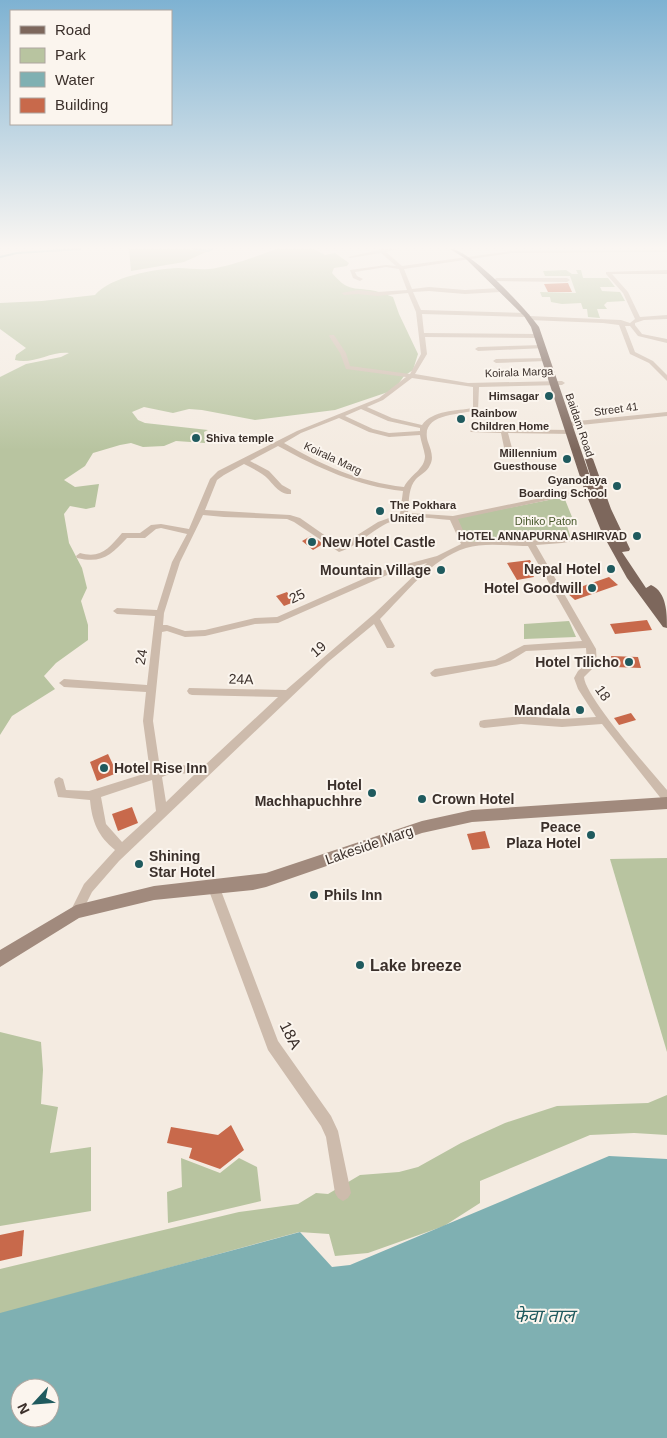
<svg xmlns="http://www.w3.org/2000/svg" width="667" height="1438" viewBox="0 0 667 1438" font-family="Helvetica,'Noto Sans Devanagari',sans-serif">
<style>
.green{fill:#b8c4a0}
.water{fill:#7fb0b2;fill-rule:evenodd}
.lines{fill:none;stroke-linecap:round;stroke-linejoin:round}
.stream{stroke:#7fb0b2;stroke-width:2}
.building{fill:#c8694b}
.street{fill:#cdbbac;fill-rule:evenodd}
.secondary{fill:#a18a7d;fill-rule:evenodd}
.primary{fill:#7d675c;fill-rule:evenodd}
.poi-dot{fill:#1f5a5e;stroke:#fbf5ee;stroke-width:2}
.labels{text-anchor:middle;stroke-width:4;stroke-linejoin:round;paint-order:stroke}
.far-street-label{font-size:11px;fill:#3b302b;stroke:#fbf5ee}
.far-poi-label{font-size:11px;font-weight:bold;fill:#3b302b;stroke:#fbf5ee;text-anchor:end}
.far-park-label{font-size:11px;fill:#4a5a2e;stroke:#fbf5ee}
.poi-label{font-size:14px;font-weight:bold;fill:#3b302b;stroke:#fbf5ee;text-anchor:end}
.street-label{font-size:14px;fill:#3b302b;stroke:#fbf5ee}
.near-poi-label{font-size:16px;font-weight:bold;fill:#3b302b;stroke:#fbf5ee;text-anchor:start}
.near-street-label{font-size:16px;fill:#3b302b;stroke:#fbf5ee}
.near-water-label{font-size:18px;font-style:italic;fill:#1f5a5e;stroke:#fbf5ee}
</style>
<rect width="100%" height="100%" fill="#f4ebe1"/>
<g class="green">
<polygon points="129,249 189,249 206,252 184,262 131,271"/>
<path d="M 276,249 L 314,249 L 325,255 L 335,253 L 349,263 L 347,266 L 334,268 L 332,273 C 346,289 350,288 370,290 C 377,291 385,294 393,297 L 399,314 L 418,354 L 413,370 L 404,376 L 394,390 L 335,410 L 255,420 L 202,410 L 189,409 L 173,413 L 144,407 L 132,412 L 138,420 L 145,423 L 208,430 L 204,432 L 205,443 L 176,441 L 164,446 L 143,447 L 131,443 L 120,445 L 93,453 L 85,466 L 64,480 L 75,487 L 99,484 L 95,507 L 86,509 L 70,506 L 64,514 L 69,543 L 82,568 L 87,588 L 81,601 L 88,625 L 88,640 L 56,663 L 44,676 L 55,689 L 12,716 L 0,735 L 0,377 L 26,364 L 61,357 L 69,353 C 51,351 33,365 15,360 L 16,355 L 26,348 L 0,329 L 0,303 L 42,301 L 95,295 C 110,277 154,269 178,268 C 188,268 199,270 209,269 C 227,267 258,256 276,249 Z"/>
<polygon points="566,270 572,274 578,274 576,270 581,270 583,278 608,278 615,287 600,287 602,291 620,292 625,301 607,302 604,305 607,309 597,309 600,318 588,317 587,309 583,309 581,303 562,304 551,302 550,297 542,297 540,292 576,293 570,276 545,276 543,271"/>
<path d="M 564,497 L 574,522 L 566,523 L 571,538 C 536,541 502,539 467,542 L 457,518 Z"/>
<polygon points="569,621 576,637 524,639 524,624"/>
<polygon points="667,858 667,1052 610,859"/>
<polygon points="0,1032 41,1042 43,1070 41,1104 58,1107 50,1153 91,1147 91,1211 0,1226"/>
<polygon points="667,1095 667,1135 634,1133 590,1135 480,1181 480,1203 444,1226 368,1253 335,1256 329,1234 299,1232 0,1314 0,1269 239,1212 298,1204 316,1193 328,1194 360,1175 399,1172 418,1167 461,1143 505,1123 557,1106 648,1103"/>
<polygon points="181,1158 220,1173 239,1158 257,1167 261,1201 168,1223 167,1192 182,1187"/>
</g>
<path class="water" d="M 609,1156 L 667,1159 L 667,1438 L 0,1438 L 0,1313 L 300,1232 L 332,1267 L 350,1265 ZM 20,1388 L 50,1388 L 50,1418 L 20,1418 Z"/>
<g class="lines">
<g class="stream">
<polyline points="194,249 208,251 212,249"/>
<polyline points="0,257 17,253 80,249"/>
</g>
</g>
<g class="building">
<polygon points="568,283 572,292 548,292 544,284"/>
<polygon points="311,536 318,540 323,544 313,550 302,541"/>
<polygon points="530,560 537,573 532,573 534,577 517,580 507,563"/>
<polygon points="609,577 618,585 575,600 566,592"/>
<polygon points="287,592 294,602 284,606 276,596"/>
<polygon points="647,620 652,630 615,634 610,624"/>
<polygon points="611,656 638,657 641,668 614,667"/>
<polygon points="631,713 636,720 619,725 614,718"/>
<polygon points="108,754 117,773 97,781 90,762"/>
<polygon points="132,807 138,823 118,831 112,814"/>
<polygon points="485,831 490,848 472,850 467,834"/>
<polygon points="231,1125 244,1150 220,1169 189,1158 192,1148 167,1143 171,1127 218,1135"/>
<polygon points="24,1230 22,1256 0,1261 0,1235"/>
</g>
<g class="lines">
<g class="street">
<path d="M 378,249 L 397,249 L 386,252 L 402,266 L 511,251 L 667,250 L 667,252 L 511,253 L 404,269 L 412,289 L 429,287 L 465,290 L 500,288 L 503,290 L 500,292 L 465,294 L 429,291 L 413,292 L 421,310 L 527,313 L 530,315 L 527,317 L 422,314 L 424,333 L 539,334 L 542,336 L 539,338 L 425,337 L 427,354 L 415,374 L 468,383 L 562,381 L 565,383 L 562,385 L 479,387 L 478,410 C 459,415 419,413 428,442 C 431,450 434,458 430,465 C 427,472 421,474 416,479 C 408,488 409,502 408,513 L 453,516 L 599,486 L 599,490 L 596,490 L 458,519 L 468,542 L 543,540 L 610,531 L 611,533 L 607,535 L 562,543 L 536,545 L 596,649 L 597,664 L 584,677 C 585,697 651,771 667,790 L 667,803 L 663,801 L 602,724 L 562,727 L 521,724 L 484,728 L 480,727 L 479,724 L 480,721 L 484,720 L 521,716 L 562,719 L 596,717 L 578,689 L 574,678 L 578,671 L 587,663 L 586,648 L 526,651 L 510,661 L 496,666 L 435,677 L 432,676 L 430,673 L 435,669 L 495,660 L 524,645 L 582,641 L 528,546 C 509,546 485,542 466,548 C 431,559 405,594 380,619 L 395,646 L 393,648 L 387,648 L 374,624 L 328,662 L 119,861 L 92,892 L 80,916 L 76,918 L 72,916 L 70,912 L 84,884 L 115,850 C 98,836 92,822 90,800 L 58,797 L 54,782 L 55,779 L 59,777 L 63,779 L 66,790 L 89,791 L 150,772 L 143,721 L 146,692 L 64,687 L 59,683 L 64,679 L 147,685 L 155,616 L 117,614 L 113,611 L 117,608 L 157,610 L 172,562 L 187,534 L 161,528 L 156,529 L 145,538 L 127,538 C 111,555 102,564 77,558 L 76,556 L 80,553 C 101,559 109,548 122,533 L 140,533 L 151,525 L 161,524 L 189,529 L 210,479 L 218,471 L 297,431 L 379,398 L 406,377 L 346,369 L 340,353 L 329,336 L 330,335 L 334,335 L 346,353 L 350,366 L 410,374 L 421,354 L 416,312 L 408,293 L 377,296 L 358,294 L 344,295 L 341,293 L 358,290 L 377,292 L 407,290 L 399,269 L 386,267 L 355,272 L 357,276 L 363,279 L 360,281 L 353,278 L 350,270 L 386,265 L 396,266 L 381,253 L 350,258 L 348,257 L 379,250 ZM 412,378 L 473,387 L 473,408 C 456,411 433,410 422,425 L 392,418 L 367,407 L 383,400 ZM 361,409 L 388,421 L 420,428 L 420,431 L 389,433 L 373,429 L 345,416 ZM 339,418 L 369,432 L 389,437 L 420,435 C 421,442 424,449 425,456 C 425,469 410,475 404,487 C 359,482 322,465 284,443 L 301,433 ZM 278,446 C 318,468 357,486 403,491 L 400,514 L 378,522 L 340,546 L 300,518 L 290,515 L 205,510 L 217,480 L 224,475 L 244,464 C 250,467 256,470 262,474 C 272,480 277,495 291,494 L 291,490 L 282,485 L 269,471 L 250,461 ZM 203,515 L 224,517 L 287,519 L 294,522 L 339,552 C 362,545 379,521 404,518 C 418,516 435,519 450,520 L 461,544 L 437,556 L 381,571 L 277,617 L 255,618 L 205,630 L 185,631 L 167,625 L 163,625 L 164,613 L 180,562 ZM 427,563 L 374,614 L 286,690 L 189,688 L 187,691 L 189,694 L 192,695 L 278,697 L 204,766 L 172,765 L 160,768 L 153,721 L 162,632 L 167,631 L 185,637 L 205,636 L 255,624 L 278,623 L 387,575 ZM 172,773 L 195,774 L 166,802 L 162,777 ZM 152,780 L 156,811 L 122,842 L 106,824 L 101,797 Z"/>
<polygon points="667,270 667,274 612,274 628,292 640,317 667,315 667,319 644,320 635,323 635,325 642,334 667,339 667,343 638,336 630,326 625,326 635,352 653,361 667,375 667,381 649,363 630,354 619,325 603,323 529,320 526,318 529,316 621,320 630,323 635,319 623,293 606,274 606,272"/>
<polygon points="496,278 567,278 570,280 567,282 494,281"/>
<polygon points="543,345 545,346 545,348 478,351 475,349 478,347"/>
<polygon points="548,358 549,359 546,361 496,363 493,361 496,359"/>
<polygon points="667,412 667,416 581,425 568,426 565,424 568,422"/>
<polygon points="473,429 571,430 574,432 571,434 508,433 513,452 509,454 505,452 501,433 471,432 470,431"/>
<polygon points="214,882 218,884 220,888 278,1041 331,1116 338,1131 351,1193 348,1198 343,1201 338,1198 335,1193 326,1137 321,1126 268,1050 208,888 210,884"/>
</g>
<polygon class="secondary" points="667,797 667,809 472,822 422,833 266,887 253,890 154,900 79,918 0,967 0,950 76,905 154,886 266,873 422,821 472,810"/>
<path class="primary" d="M 450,249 C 469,248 527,310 539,327 L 598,500 L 585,459 L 586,457 L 589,456 L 593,459 L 611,509 L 630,549 L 629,551 L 622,552 L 646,588 L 651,585 C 667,592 667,614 667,628 L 663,627 L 627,578 L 602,533 L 584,489 L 531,327 L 524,316 L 466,259 Z"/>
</g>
<linearGradient id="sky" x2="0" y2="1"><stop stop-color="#7eb2d2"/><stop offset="0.55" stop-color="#faf6f2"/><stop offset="1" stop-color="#faf6f2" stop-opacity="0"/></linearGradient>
<rect width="667" height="450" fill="url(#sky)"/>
<g class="poi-dot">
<circle cx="549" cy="396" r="5"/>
<circle cx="461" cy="419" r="5"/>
<circle cx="196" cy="438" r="5"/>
<circle cx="567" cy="459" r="5"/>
<circle cx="617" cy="486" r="5"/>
<circle cx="380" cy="511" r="5"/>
<circle cx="637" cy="536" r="5"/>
<circle cx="312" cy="542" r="5"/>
<circle cx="611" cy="569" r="5"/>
<circle cx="441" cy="570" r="5"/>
<circle cx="592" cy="588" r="5"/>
<circle cx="629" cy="662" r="5"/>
<circle cx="580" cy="710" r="5"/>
<circle cx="104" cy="768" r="5"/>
<circle cx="372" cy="793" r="5"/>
<circle cx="422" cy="799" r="5"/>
<circle cx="591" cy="835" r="5"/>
<circle cx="139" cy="864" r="5"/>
<circle cx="314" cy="895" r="5"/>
<circle cx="360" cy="965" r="5"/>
</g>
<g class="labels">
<g class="far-street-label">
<text transform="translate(519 372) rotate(-2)" y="4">Koirala Marga</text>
<text transform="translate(616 409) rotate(-8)" y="4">Street 41</text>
<text transform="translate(580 425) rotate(71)" y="4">Baidam Road</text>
<text transform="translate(333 458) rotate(25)" y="4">Koirala Marg</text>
</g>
<g class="far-poi-label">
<text x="539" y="400">Himsagar</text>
<text x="471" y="417" text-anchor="start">Rainbow<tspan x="471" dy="13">Children Home</tspan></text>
<text x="206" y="442" text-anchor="start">Shiva temple</text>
<text x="557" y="457">Millennium<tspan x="557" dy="13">Guesthouse</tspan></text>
<text x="607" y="484">Gyanodaya<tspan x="607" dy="13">Boarding School</tspan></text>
<text x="390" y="509" text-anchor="start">The Pokhara<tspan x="390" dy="13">United</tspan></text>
<text x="627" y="540">HOTEL ANNAPURNA ASHIRVAD</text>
</g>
<g class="far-park-label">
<text x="546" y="525">Dihiko Paton</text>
</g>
<g class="poi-label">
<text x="322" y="547" text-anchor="start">New Hotel Castle</text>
<text x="601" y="574">Nepal Hotel</text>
<text x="431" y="575">Mountain Village</text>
<text x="582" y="593">Hotel Goodwill</text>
<text x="619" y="667">Hotel Tilicho</text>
<text x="570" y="715">Mandala</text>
<text x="114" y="773" text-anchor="start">Hotel Rise Inn</text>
<text x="362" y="790">Hotel<tspan x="362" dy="16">Machhapuchhre</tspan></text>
<text x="432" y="804" text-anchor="start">Crown Hotel</text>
<text x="581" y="832">Peace<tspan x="581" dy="16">Plaza Hotel</tspan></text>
<text x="149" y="861" text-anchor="start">Shining<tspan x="149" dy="16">Star Hotel</tspan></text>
<text x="324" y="900" text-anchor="start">Phils Inn</text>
</g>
<g class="street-label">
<text transform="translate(297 596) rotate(-25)" y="5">25</text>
<text transform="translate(318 649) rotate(-41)" y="5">19</text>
<text transform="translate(141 657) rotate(-80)" y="5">24</text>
<text transform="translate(241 679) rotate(2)" y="5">24A</text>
<text transform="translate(603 693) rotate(55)" y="5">18</text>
<text transform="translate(369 845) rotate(-19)" y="5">Lakeside Marg</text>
</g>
<g class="near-poi-label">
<text x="370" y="971">Lake breeze</text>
</g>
<g class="near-street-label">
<text transform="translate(291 1035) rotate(63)" y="6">18A</text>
</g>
<g class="near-water-label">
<text x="544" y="1322">फेवा ताल</text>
</g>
</g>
<rect x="10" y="10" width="162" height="115" fill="#fbf5ee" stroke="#aea6a0"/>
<rect x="20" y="26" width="25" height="8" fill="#7d675c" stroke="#aea6a0"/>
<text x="55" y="35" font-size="15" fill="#3b302b">Road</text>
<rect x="20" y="48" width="25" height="15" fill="#b8c4a0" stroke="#aea6a0"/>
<text x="55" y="60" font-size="15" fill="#3b302b">Park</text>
<rect x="20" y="72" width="25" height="15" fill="#7fb0b2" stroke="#aea6a0"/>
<text x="55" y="85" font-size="15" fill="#3b302b">Water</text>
<rect x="20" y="98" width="25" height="15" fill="#c8694b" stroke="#aea6a0"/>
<text x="55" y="110" font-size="15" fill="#3b302b">Building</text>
<g transform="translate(35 1403) rotate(244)"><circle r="24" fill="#fbf5ee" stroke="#aea6a0"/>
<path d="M0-4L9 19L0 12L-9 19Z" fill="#1f5a5e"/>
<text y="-8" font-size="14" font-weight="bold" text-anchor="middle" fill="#3b302b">N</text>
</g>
</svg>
